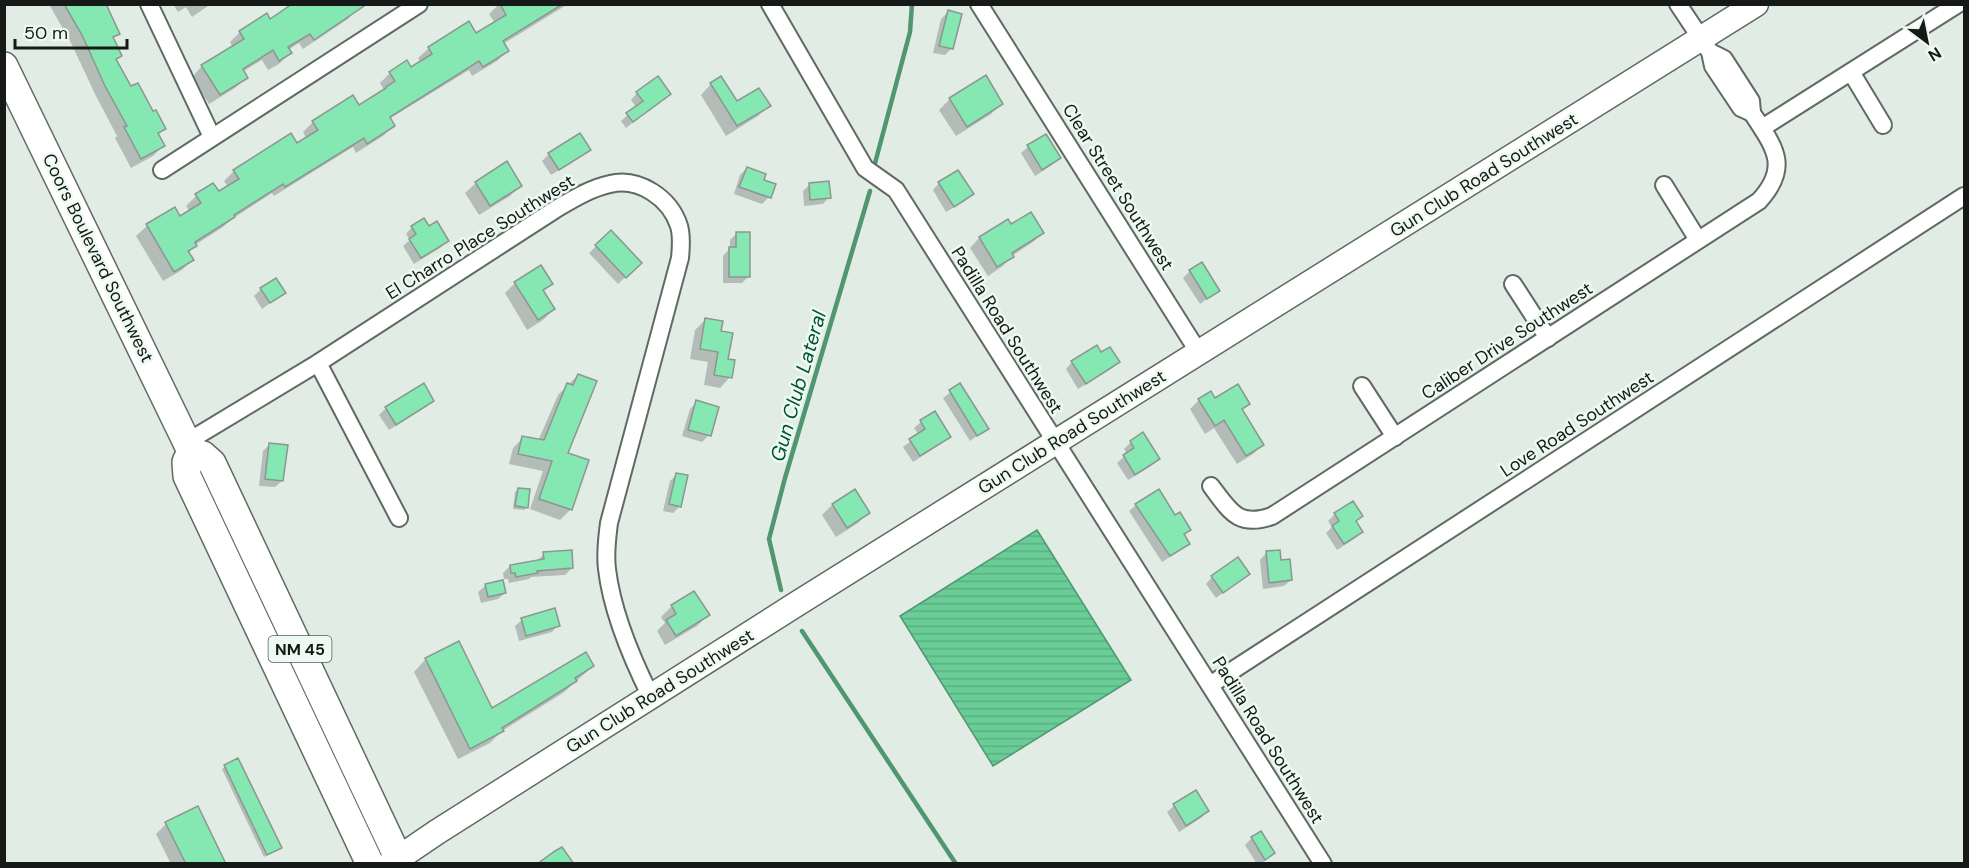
<svg xmlns="http://www.w3.org/2000/svg" width="1969" height="868" viewBox="0 0 1969 868" font-family="'DM Sans',sans-serif">
<style>
.water{fill:url(#water-rules);stroke:#509671;stroke-width:1.5}
.shadow{fill:#0003}
.lines{fill:none;stroke-linecap:round;stroke-linejoin:round}
.stream{stroke:#509671;stroke-width:4.5}
.building{fill:#85e7b1;stroke:#8b9790;stroke-width:1.5}
.street-casing{stroke:#606a64;stroke-width:20}
.secondary-casing{stroke:#606a64;stroke-width:27}
.primary-casing{stroke:#606a64;stroke-width:30}
.street{stroke:#fff;stroke-width:16}
.secondary{stroke:#fff;stroke-width:24}
.primary{stroke:#fff;stroke-width:27}
.labels{text-anchor:middle;stroke-width:5;stroke-linejoin:round;paint-order:stroke}
.shield{fill:#edfaf2;stroke:#565c59;stroke-width:1.5}
.shield-label{font-size:16px;font-weight:bold;fill:#151917}
.street-label{font-size:18px;fill:#151917;stroke:#edfaf2}
.water-label{font-size:20px;font-style:italic;fill:#005231;stroke:#edfaf2}
</style>
<defs>
<pattern id="water-rules" width="6" height="5" patternUnits="userSpaceOnUse" patternTransform="scale(1.5)"><rect width="6" height="5" fill="#6acc97"/><path d="M0 2.5h6" fill="none" stroke="#5baf81"/></pattern>
</defs>
<rect width="100%" height="100%" fill="#e0ece4"/>
<polygon class="water" points="1037,530 1131,680 993,766 900,616"/>
<g class="shadow">
<polygon points="49,4 103,4 118,34 112,39 121,56 116,61 130,88 165,128 157,136 163,146 153,156 131,168 115,138 117,136 96,96 72,45"/>
<polygon points="173,4 211,4 192,17 186,7 178,12"/>
<polygon points="499,4 568,4 503,44 507,51 497,61 472,76 469,70 389,119 393,126 383,136 356,153 353,147 274,196 272,193 232,219 223,227 195,245 188,254 192,260 182,270 163,281 136,236 147,226 174,209 179,218 190,212 186,206 196,196 218,193 228,187 224,181 234,171 297,145 307,139 303,132 313,122 359,107 384,90 380,83 390,73 411,69 421,63 418,58 429,48 476,35 495,23 489,14"/>
<polygon points="358,8 348,19 303,49 299,43 288,50 290,53 279,64 268,70 262,60 242,72 246,77 235,88 209,104 192,77 202,66 233,48 230,42 240,32 269,21"/>
<polygon points="948,12 952,48 945,55 933,53 941,19"/>
<polygon points="711,84 736,103 769,105 758,116 726,136 701,95"/>
<polygon points="637,93 669,94 626,128 621,121 636,107 631,100"/>
<polygon points="950,99 1001,104 991,114 956,136 939,110"/>
<polygon points="1028,147 1059,158 1052,165 1035,176 1021,153"/>
<polygon points="589,150 582,156 551,175 542,161 549,154"/>
<polygon points="747,168 762,180 774,185 769,197 762,204 734,194 740,175"/>
<polygon points="476,183 520,186 510,196 479,215 465,193"/>
<polygon points="939,183 972,194 965,201 946,212 933,190"/>
<polygon points="810,184 829,197 823,204 804,206 803,191"/>
<polygon points="1007,221 1011,226 1042,233 1033,242 1012,256 1003,266 988,276 970,248 979,238"/>
<polygon points="412,227 428,228 447,241 440,248 414,264 403,246 410,240 406,234"/>
<polygon points="611,232 640,263 618,284 589,253"/>
<polygon points="737,233 749,276 742,283 723,283 723,256 730,248 730,240"/>
<polygon points="1190,271 1218,291 1200,304 1183,278"/>
<polygon points="515,283 551,284 543,292 554,309 543,320 527,330 505,293"/>
<polygon points="261,289 284,293 262,309 254,296"/>
<polygon points="705,320 720,333 730,377 720,388 704,385 708,362 690,359 695,330"/>
<polygon points="1101,355 1118,362 1111,369 1078,389 1066,369 1072,362"/>
<polygon points="578,375 566,453 571,509 560,520 530,509 543,471 509,464 513,448 523,438 538,441 558,395"/>
<polygon points="960,385 987,428 970,441 943,398"/>
<polygon points="433,400 426,407 389,430 379,415 386,408"/>
<polygon points="1199,400 1215,400 1248,403 1241,411 1262,445 1253,454 1237,464 1214,428 1205,434 1190,409"/>
<polygon points="697,402 709,435 702,442 682,436 690,409"/>
<polygon points="921,422 949,437 942,443 913,462 903,447 919,435 914,428"/>
<polygon points="1131,442 1158,459 1151,466 1128,480 1117,463 1127,454 1124,449"/>
<polygon points="270,444 282,481 275,487 259,486 263,451"/>
<polygon points="677,474 680,506 673,513 663,511 670,481"/>
<polygon points="518,489 527,507 524,510 513,509 515,492"/>
<polygon points="854,491 868,512 858,523 836,537 822,515 832,505"/>
<polygon points="1136,505 1174,517 1189,530 1183,536 1188,543 1181,550 1162,562 1129,511"/>
<polygon points="1335,514 1355,522 1361,532 1354,539 1337,550 1326,533 1332,527 1328,521"/>
<polygon points="1266,553 1279,561 1291,580 1284,586 1263,589 1260,560"/>
<polygon points="544,554 572,568 565,575 531,577 529,579 509,583 508,579 504,579 503,573 510,566 537,561"/>
<polygon points="1248,574 1216,598 1206,584 1212,577"/>
<polygon points="502,582 505,593 498,599 481,603 478,592 485,586"/>
<polygon points="694,593 708,615 697,626 665,645 657,631 665,623 661,617 672,606"/>
<polygon points="522,620 558,625 552,632 519,641 515,626"/>
<polygon points="458,643 492,710 593,666 563,693 502,731 490,743 458,759 414,672 425,660"/>
<polygon points="225,767 280,847 277,850 264,857 222,769"/>
<polygon points="1195,792 1207,811 1201,818 1179,832 1167,812 1174,806"/>
<polygon points="166,824 225,864 171,864 156,834"/>
<polygon points="1252,838 1273,853 1261,864 1257,864 1245,845"/>
</g>
<g class="lines">
<g class="stream">
<polyline points="874,167 910,32 912,4"/>
<polyline points="781,590 769,539 785,478 870,191"/>
<polyline points="802,631 956,864"/>
</g>
</g>
<g class="building">
<polygon points="64,4 106,4 120,34 113,37 122,56 116,59 131,86 138,83 153,111 156,110 166,129 158,133 165,146 141,159 124,127 127,126 105,86 82,35"/>
<polygon points="292,4 367,4 314,40 310,34 288,47 292,53 279,61 273,50 243,69 248,78 220,95 201,65 244,39 239,31 267,13 270,19"/>
<polygon points="500,4 563,4 503,41 509,51 483,67 479,61 390,117 395,126 367,144 364,138 285,187 283,184 234,215 235,217 195,242 197,246 188,251 194,260 174,272 146,224 175,207 180,216 201,203 195,194 213,183 219,191 239,179 233,170 291,133 297,143 318,130 312,121 353,95 359,105 386,88 386,87 395,81 389,72 407,60 411,67 432,54 428,47 469,21 476,33 506,15"/>
<polygon points="948,10 962,14 953,49 939,46"/>
<polygon points="986,75 1003,104 967,127 949,98"/>
<polygon points="658,76 671,94 633,122 626,113 643,101 636,92"/>
<polygon points="721,76 737,101 759,88 771,106 737,126 710,83"/>
<polygon points="580,133 591,150 559,170 548,153"/>
<polygon points="1046,134 1061,158 1042,170 1027,145"/>
<polygon points="507,161 522,186 490,206 475,182"/>
<polygon points="747,167 766,174 764,180 776,184 771,198 739,187"/>
<polygon points="958,170 974,194 954,207 938,182"/>
<polygon points="829,181 831,198 810,200 809,183"/>
<polygon points="1031,212 1044,233 1012,253 1014,257 997,267 979,237 1008,219 1011,224"/>
<polygon points="424,218 429,226 437,221 449,241 421,258 409,239 416,234 411,226"/>
<polygon points="611,230 642,263 626,278 595,245"/>
<polygon points="736,232 750,232 750,277 729,277 729,247 736,247"/>
<polygon points="1202,262 1220,291 1207,299 1189,270"/>
<polygon points="541,265 553,284 543,290 555,309 538,320 514,282"/>
<polygon points="276,278 286,293 270,303 260,288"/>
<polygon points="705,318 723,321 721,331 733,333 728,359 735,360 732,378 714,375 718,352 700,349"/>
<polygon points="1097,345 1101,352 1110,347 1120,362 1086,384 1071,361"/>
<polygon points="578,374 597,381 568,453 589,460 572,510 539,499 552,461 518,454 522,436 544,440 567,383 573,385"/>
<polygon points="424,383 434,401 396,425 385,407"/>
<polygon points="960,383 989,429 977,436 949,390"/>
<polygon points="1238,384 1250,404 1242,409 1264,445 1246,456 1224,420 1215,426 1198,399 1211,391 1215,398"/>
<polygon points="696,400 719,407 711,436 688,430"/>
<polygon points="935,411 951,437 920,456 909,439 925,429 920,420"/>
<polygon points="1143,432 1160,459 1135,475 1123,455 1134,448 1130,441"/>
<polygon points="269,443 288,445 283,481 265,479"/>
<polygon points="676,473 688,475 681,507 669,504"/>
<polygon points="518,488 530,489 528,508 515,506"/>
<polygon points="855,489 870,513 847,528 832,504"/>
<polygon points="1159,489 1175,515 1180,512 1191,530 1184,534 1190,544 1170,556 1135,504"/>
<polygon points="1353,501 1363,516 1356,521 1363,532 1344,544 1332,526 1339,521 1334,513"/>
<polygon points="572,550 573,568 537,571 538,573 516,577 515,573 511,573 510,565 544,559 543,552"/>
<polygon points="1280,550 1281,560 1290,559 1292,580 1269,583 1266,551"/>
<polygon points="1238,557 1250,574 1223,593 1211,576"/>
<polygon points="503,580 506,593 488,597 485,584"/>
<polygon points="694,591 710,615 676,636 666,620 676,614 671,605"/>
<polygon points="555,608 560,626 526,636 521,618"/>
<polygon points="459,641 492,708 586,652 594,666 575,678 577,681 502,728 504,731 470,749 425,658"/>
<polygon points="238,758 282,848 267,855 224,765"/>
<polygon points="1196,790 1209,811 1186,826 1173,804"/>
<polygon points="198,806 226,864 186,864 165,822"/>
<polygon points="1261,831 1275,853 1265,860 1251,837"/>
<polygon points="562,847 574,864 537,864 555,851"/>
</g>
<g class="lines">
<defs>
<g id="street">
<polyline points="149,4 212,137"/>
<polyline points="770,4 865,168 896,190 1323,864"/>
<polyline points="979,4 1199,353"/>
<polyline points="1678,4 1710,52 1713,66 1741,108 1752,113 1751,101 1724,59 1710,52"/>
<polyline points="1851,72 1883,125"/>
<polyline points="1762,128 1958,4"/>
<polyline points="162,170 419,4"/>
<polyline points="1664,185 1698,240"/>
<polyline points="1513,284 1548,338"/>
<polyline points="318,363 399,518"/>
<polyline points="1362,386 1395,437"/>
<path d="M 187,442 L 318,363 L 556,209 C 573,199 591,188 610,184 C 639,177 670,198 679,226 C 682,236 681,248 680,258 L 609,523 C 607,538 605,554 607,569 C 612,612 632,659 651,697"/>
<path d="M 1211,486 C 1230,511 1238,528 1272,516 L 1759,201 C 1791,166 1774,147 1752,113"/>
<polyline points="1210,685 1964,196"/>
</g>
<polyline id="secondary" points="390,864 437,832 795,605 1756,4"/>
<g id="primary">
<polyline points="4,66 191,451 203,455 212,463 401,864"/>
<polyline points="191,451 186,462 187,476 370,864"/>
</g>
</defs>
<use href="#street" class="street-casing"/>
<use href="#secondary" class="secondary-casing"/>
<use href="#primary" class="primary-casing"/>
<use href="#street" class="street"/>
<use href="#secondary" class="secondary"/>
<use href="#primary" class="primary"/>
</g>
<g class="labels">
<rect class="shield" x="268.5" y="636" width="63" height="26" rx="4.5"/>
<g class="shield-label">
<text x="300" y="655">NM 45</text>
</g>
<g class="street-label">
<text transform="translate(1484 175) rotate(-32)" y="6">Gun Club Road Southwest</text>
<text transform="translate(1118 187) rotate(58)" y="6">Clear Street Southwest</text>
<text transform="translate(480 237) rotate(-32)" y="6">El Charro Place Southwest</text>
<text transform="translate(98 258) rotate(64)" y="6">Coors Boulevard Southwest</text>
<text transform="translate(1007 330) rotate(58)" y="6">Padilla Road Southwest</text>
<text transform="translate(1507 341) rotate(-33)" y="6">Caliber Drive Southwest</text>
<text transform="translate(1577 424) rotate(-33)" y="6">Love Road Southwest</text>
<text transform="translate(1072 432) rotate(-32)" y="6">Gun Club Road Southwest</text>
<text transform="translate(660 691) rotate(-32)" y="6">Gun Club Road Southwest</text>
<text transform="translate(1268 740) rotate(58)" y="6">Padilla Road Southwest</text>
</g>
<g class="water-label">
<text transform="translate(798 386) rotate(-74)" y="7">Gun Club Lateral</text>
</g>
</g>
<rect width="1969" height="868" fill="none" stroke="#151917" stroke-width="12"/>
<g transform="translate(1927 42) rotate(148)" stroke="#edfaf2" stroke-width="4.5" paint-order="stroke">
<path d="M0-4.5L10 22L0 15L-10 22Z" fill="#151917"/>
<text y="-9" font-size="16" font-weight="bold" text-anchor="middle" fill="#151917">N</text>
</g>
<path d="M15 39v9h112v-9" fill="none" stroke="#151917" stroke-width="3"/>
<text x="24" y="39" font-size="18" fill="#151917" stroke="#edfaf2" stroke-width="4.5" paint-order="stroke">50 m</text>
</svg>
